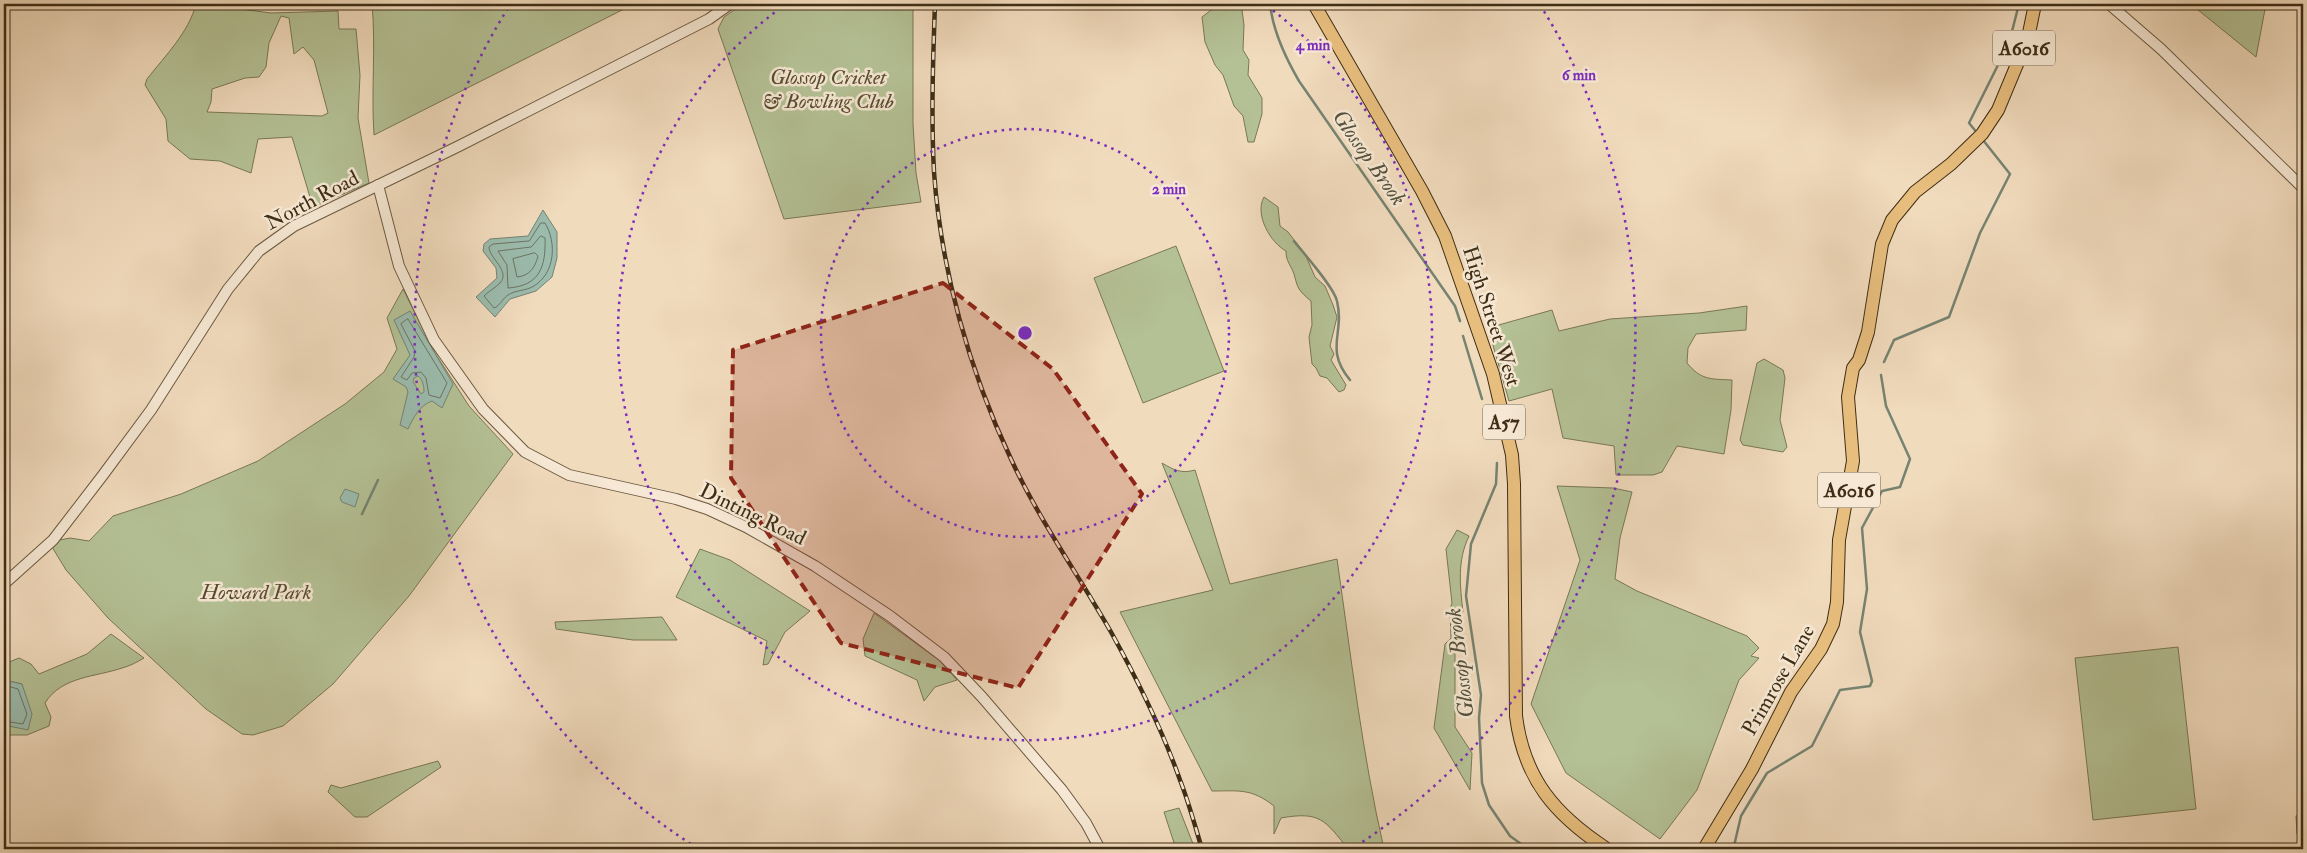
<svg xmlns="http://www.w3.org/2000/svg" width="2307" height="853" viewBox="0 0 2307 853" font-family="'IM FELL Double Pica',serif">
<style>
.green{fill:#b4c195;stroke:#797856;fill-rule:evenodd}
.water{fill:#9bbbad;stroke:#768371;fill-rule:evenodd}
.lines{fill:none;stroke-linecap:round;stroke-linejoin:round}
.shore{stroke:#6c7462;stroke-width:1}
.stream{stroke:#768371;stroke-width:2.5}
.tertiary-casing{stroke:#6b5940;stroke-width:12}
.primary-casing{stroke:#3e2e16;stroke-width:14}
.tertiary{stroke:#f6e8d4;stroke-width:10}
.primary{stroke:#e8be7e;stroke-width:12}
.rail-casing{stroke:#3e2e16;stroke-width:4.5}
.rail{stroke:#f6e8d4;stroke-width:2.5;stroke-dasharray:8;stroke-linecap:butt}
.marked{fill:#8f2418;fill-opacity:0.2;stroke:#8f2418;stroke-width:4;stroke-dasharray:10 6;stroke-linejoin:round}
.ring{fill:none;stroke:#7b2cbf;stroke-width:2.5;stroke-dasharray:2.5 5}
.labels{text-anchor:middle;stroke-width:5;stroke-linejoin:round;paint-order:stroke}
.shield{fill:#f6e8d4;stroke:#75664f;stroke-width:1}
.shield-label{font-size:20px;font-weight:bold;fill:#3e2e16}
.park-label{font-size:21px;font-style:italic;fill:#564b2f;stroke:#f6e8d4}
.street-label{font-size:21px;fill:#3e2e16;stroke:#f6e8d4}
.water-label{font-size:22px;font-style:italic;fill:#55513c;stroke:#f6e8d4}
.centre{fill:#7b2cbf;stroke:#f6e8d4;stroke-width:2.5}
.ring-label{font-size:15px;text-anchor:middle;font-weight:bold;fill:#7b2cbf;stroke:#f6e8d4;stroke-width:5;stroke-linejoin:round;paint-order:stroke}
</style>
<rect width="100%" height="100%" fill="#f1dbbd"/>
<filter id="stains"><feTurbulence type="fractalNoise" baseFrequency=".004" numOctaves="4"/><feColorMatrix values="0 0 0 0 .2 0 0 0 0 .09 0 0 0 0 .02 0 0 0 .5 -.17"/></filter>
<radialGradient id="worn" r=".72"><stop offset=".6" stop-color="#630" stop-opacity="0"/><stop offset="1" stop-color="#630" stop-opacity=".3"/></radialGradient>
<g class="green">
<path d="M 196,4 L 229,4 L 232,8 L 271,13 L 338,11 L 339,29 L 356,29 L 360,75 L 358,118 L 369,183 L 313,207 L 292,137 L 258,139 L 251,173 L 220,161 L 190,159 L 168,141 L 166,119 L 145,85 L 147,79 C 165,56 189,32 196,4 ZM 281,16 L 289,18 L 294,54 L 303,47 L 314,60 L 328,113 L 322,116 L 207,112 L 211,102 L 212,89 L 245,78 L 259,77 L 266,67 L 269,43 Z"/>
<path d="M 372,4 L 634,4 L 374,135 C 371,91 376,48 372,4 Z"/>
<polygon points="743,4 913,4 913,124 916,173 921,202 784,219 718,29 724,17"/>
<polygon points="1219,4 1249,4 1242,10 1244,25 1243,50 1249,60 1248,75 1262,98 1262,114 1254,142 1248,142 1243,116 1234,106 1223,75 1215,65 1205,42 1202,17"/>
<polygon points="2192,4 2266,4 2256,57 2192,5"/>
<path d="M 1264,197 L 1278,207 L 1280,226 L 1288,232 L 1305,254 L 1315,277 L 1325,286 L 1333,305 L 1337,317 L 1330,346 L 1334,354 L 1331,360 L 1346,385 L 1344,390 L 1339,392 L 1327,378 L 1320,376 L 1316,368 L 1312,364 L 1309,337 L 1312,325 L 1311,301 C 1298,290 1298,289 1294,274 C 1291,265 1286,262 1286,251 C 1271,243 1254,215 1264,197 Z"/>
<polygon points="1176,246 1224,371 1143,403 1094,278"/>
<polygon points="403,289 435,353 469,406 513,454 409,596 333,684 283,726 253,735 242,734 206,709 108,618 66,570 49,542 70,538 89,541 113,516 181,494 258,461 345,404 384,372 397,349 387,318"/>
<path d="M 1747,306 L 1746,330 L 1696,334 L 1688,348 L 1687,363 C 1701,380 1710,379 1732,380 L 1731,410 L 1724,454 L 1677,446 L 1662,472 L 1653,475 L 1616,475 L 1614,446 L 1563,438 L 1552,389 L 1509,401 L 1490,335 L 1495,326 L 1552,310 L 1559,331 L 1610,319 L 1699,313 Z"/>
<polygon points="1764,359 1783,370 1785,378 1780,420 1787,447 1783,452 1743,445 1740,440 1757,363"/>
<path d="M 1162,463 C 1174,470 1181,474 1195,470 L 1230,584 L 1337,559 C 1351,656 1362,753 1384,849 L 1348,849 C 1325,820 1320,811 1281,818 L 1274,834 L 1274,806 C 1251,788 1239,791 1212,791 L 1120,612 L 1213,590 Z"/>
<polygon points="1557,486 1613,488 1632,492 1620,538 1615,579 1637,591 1747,636 1759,648 1751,656 1759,658 1739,680 1697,790 1660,839 1566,773 1531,704 1580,560"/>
<path d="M 1457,530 L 1469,536 C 1457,561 1460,585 1463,612 L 1455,611 L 1455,727 L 1472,753 L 1470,790 L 1434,728 L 1445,644 L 1451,638 L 1450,610 L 1452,603 L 1446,549 Z"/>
<polygon points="700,549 730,560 810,611 785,632 768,664 763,665 767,641 676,597"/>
<polygon points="874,613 939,660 957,680 935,687 924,701 917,680 865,656 863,639"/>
<polygon points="662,617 677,640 633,640 556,629 555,622"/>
<path d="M 111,634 L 144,658 C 137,662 130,666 122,668 C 96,677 62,676 45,703 L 51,717 L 49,726 L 27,735 L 4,735 L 4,725 L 6,727 L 22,684 L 4,680 L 4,664 L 19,658 L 31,664 L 39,674 L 87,654 Z"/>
<polygon points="2178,647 2196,809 2093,820 2075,658"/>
<polygon points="438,761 441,767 367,817 355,817 328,792 331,785 341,788"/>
<polygon points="1179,808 1195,849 1176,849 1164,812"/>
<polygon points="2303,813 2303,834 2297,834 2296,816"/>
</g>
<g class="water">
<polygon points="543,210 557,232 557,258 552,277 536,291 510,299 495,317 476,297 497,278 496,268 483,251 484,244 490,239 528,236"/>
<path d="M 410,311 L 453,384 L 442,408 L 432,401 C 420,405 413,418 408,429 L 400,425 L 408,392 L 406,387 L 393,379 L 410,355 L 394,320 ZM 418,376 C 423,380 424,386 424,392 L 421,394 L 413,382 L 414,378 Z"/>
<polygon points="345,489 359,494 355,507 342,502 340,498"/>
<polygon points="4,680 22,684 32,714 28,730 4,725"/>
</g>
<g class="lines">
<g class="shore">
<path d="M 541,223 L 545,223 C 557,243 555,273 534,286 C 526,291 515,290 508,295 C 502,299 500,306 494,308 L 484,296 C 489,291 495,288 500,283 C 511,271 489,258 489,247 L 493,244 L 529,241 Z"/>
<path d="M 541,236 L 545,238 C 546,266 540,286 508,288 L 507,265 L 498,251 L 531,247 Z"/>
<path d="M 535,253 L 538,256 C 535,268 529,276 517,277 L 513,259 Z"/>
<polygon points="408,319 447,383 440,398 429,395 426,378 421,372 412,373 407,380 401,377 414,357 415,351 401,324"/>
<polyline points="4,685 18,689 27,714 23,724 4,721"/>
</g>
<g class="stream">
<path d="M 1270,4 C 1273,32 1285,57 1299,81 L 1455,306 L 1460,321"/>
<polyline points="1978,134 1969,123 2009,43 2019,4"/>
<path d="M 1294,241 C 1304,254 1334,287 1337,301 C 1345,334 1324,348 1350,380"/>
<polyline points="1463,336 1482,399"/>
<polyline points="1884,362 1894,340 1949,317 1980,233 2010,174 1983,140"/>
<polyline points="1497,463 1496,484 1471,544 1466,596 1481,695 1479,718 1482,783 1489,805 1510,836 1528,849"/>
<polyline points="362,514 378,480"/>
<polyline points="1731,849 1734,846 1741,816 1767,773 1812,746 1840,690 1870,686 1872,681 1860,632 1867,589 1862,528 1882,491 1900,487 1910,459 1886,406 1881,375"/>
</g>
<defs>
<g id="tertiary">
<polyline points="2109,4 2161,49 2303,188"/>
<polyline points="378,185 399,266 434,340 483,409 525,452 569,475 676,499 707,509 746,527 815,566 890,616 944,657 982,697 1062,790 1086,823 1100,849"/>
<polyline points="4,584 53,540 103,475 151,410 228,289 259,251 294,226 459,146 709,19 730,4"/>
</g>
<g id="primary">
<path d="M 1314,4 L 1422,191 L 1445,236 L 1493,374 L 1512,455 L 1514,484 L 1516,716 C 1524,779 1555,815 1607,849"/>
<polyline points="1704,849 1752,769 1791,692 1821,649 1833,624 1837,602 1839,540 1853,461 1848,397 1853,368 1859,360 1868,332 1882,244 1892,220 1915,192 1951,164 1982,134 1998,110 2028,38 2035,4"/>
</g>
</defs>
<use href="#tertiary" class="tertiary-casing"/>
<use href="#primary" class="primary-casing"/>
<use href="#tertiary" class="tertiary"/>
<use href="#primary" class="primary"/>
<defs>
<path id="rail" d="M 935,4 C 933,59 931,116 934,172 C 941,270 969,370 1011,459 C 1039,520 1078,574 1111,632 C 1137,679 1162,729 1180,780 C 1189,803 1195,826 1202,849"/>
</defs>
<use href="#rail" class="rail-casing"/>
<use href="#rail" class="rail"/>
</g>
<path class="marked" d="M 943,283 L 1053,369 L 1142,494 L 1018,688 L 841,643 L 731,478 L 733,350 Z"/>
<g class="ring">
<circle cx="1025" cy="333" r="204"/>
<path d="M1267 6A407 407 0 1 1 783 6"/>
<path d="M697 848A611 611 0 0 1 510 5M1540 5A611 611 0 0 1 1353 848"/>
</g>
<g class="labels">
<g class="shield">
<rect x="1993" y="30.5" width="62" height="35" rx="4"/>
<rect x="1483" y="404.5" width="42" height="35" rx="4"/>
<rect x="1818" y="472.5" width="62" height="35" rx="4"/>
</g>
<g class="shield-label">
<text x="2024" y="55">A6016</text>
<text x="1504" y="429">A57</text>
<text x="1849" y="497">A6016</text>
</g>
<g class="park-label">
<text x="828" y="84">Glossop Cricket<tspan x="828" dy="24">&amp; Bowling Club</tspan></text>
<text x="256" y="599">Howard Park</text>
</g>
<g class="street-label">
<text transform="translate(312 200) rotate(-28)" y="7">North Road</text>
<text transform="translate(1492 316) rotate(72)" y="7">High Street West</text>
<text transform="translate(753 514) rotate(26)" y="7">Dinting Road</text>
<text transform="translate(1778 680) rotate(-60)" y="7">Primrose Lane</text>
</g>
<g class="water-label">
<text transform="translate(1370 157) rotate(55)" y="8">Glossop Brook</text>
<text transform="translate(1459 663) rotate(-97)" y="8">Glossop Brook</text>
</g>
</g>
<circle cx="1025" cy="333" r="8" class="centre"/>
<g class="ring-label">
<text x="1313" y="50">4 min</text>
<text x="1579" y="80">6 min</text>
<text x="1169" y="194">2 min</text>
</g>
<rect width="2307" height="853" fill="none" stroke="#f1dbbd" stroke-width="20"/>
<rect x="5" y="5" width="2297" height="843" fill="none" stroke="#3e2e16" stroke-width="2.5"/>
<rect x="10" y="10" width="2287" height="833" fill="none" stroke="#3e2e16"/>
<rect width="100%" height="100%" filter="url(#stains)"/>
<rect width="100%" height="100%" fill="url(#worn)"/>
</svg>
